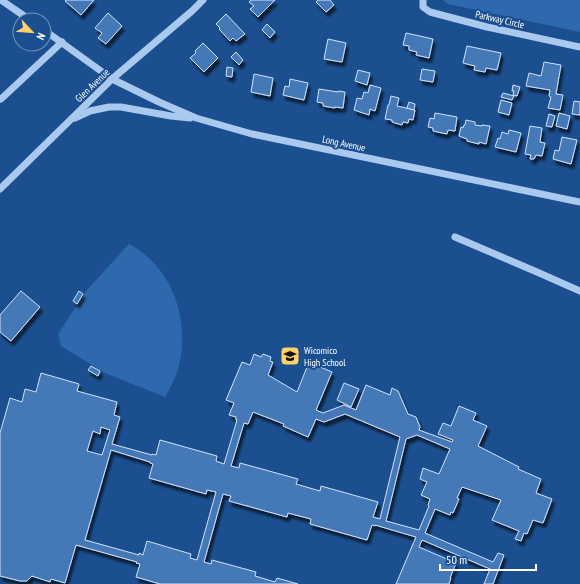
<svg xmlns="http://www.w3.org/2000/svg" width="580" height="584" viewBox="0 0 580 584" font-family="'PT Sans Narrow',sans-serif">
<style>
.green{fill:#2e69ad}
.building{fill:#4478b7;stroke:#cfe3fa;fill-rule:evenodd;filter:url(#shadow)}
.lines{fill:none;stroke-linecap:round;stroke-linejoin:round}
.minor{stroke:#a9c9ee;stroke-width:7}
.labels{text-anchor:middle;stroke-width:4;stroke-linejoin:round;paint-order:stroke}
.street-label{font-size:10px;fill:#fff;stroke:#1b4f8f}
.poi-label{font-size:10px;fill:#fff;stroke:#1b4f8f;text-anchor:start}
</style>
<defs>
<filter id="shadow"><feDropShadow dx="2.5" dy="4.5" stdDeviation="1" flood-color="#0009"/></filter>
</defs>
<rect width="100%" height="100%" fill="#1b4f8f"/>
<g class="green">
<polygon points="443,0 580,0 580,32 448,4"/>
<path d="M 129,244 C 173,267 191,322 178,369 C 175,379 170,388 165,397 L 105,373 L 61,346 L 58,334 L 86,291 Z"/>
</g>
<g class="building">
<polygon points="66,0 94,0 81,15 65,1"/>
<polygon points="251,0 275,0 258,17 250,9 254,6 249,2"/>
<polygon points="318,0 330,0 334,5 326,12 316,2"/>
<polygon points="108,13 122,26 106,44 98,38 102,33 95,28"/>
<polygon points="226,14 245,34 236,41 233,38 230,41 219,29 220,28 216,24"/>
<polygon points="267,24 275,32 270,38 262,30"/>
<polygon points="406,33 433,39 429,58 416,55 417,52 409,50 409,46 403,45"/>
<polygon points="328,39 346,43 342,62 324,59"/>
<polygon points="203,43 218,58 204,72 190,58 196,53 195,51"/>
<polygon points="467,46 501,53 497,70 486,68 485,72 474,70 475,66 463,63"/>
<polygon points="236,52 243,60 239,65 231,57"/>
<polygon points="544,62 561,65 556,94 563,95 560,110 548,108 551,97 549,96 550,90 526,86 529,73 541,76"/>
<polygon points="227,67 233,68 232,77 226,76"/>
<polygon points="422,69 435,71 433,82 420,80"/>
<polygon points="358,70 370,73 367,85 355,81"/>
<polygon points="254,74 273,78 270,96 251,92"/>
<polygon points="290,79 308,83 304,100 283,95 285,86 289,87"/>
<polygon points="370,85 381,88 375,111 370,109 369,115 354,110 357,98 362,99 364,92 368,93"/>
<polygon points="513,85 520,87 517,96 513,95 514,91 512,91"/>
<polygon points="319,89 338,92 338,91 345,92 343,108 335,107 335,108 323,106 323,103 317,102"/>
<polygon points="503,93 514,96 512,100 501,97"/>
<polygon points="391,96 399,98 397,106 415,110 413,120 409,119 408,123 403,122 402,125 392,122 392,120 385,119 388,105 389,105"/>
<polygon points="501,100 512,103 509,115 498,112"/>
<polygon points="574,101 580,102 580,115 572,114"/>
<polygon points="409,102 415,104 414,110 407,108"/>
<polygon points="435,113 457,117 455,131 448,130 447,134 433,131 433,128 428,127 430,118 434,119"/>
<polygon points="559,113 570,116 567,129 556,126"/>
<polygon points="549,114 555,116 552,127 546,126"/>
<polygon points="466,120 475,122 475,125 482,126 482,125 490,126 486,144 479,142 479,144 467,141 467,139 459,136 461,127 463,128 464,125 465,125"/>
<polygon points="530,126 542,128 540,142 545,143 542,156 536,155 534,159 530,159 531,155 525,154"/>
<polygon points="509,130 521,133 516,152 495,147 498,138 500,139 502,132 508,134"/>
<polygon points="562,137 577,140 571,164 553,159 555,150 559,151"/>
<polygon points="21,291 40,307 11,341 0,332 0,315"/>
<polygon points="79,291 83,294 77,304 73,301"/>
<path d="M 254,354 L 261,357 L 263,354 L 271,357 L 270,361 L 273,362 L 268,375 L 297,392 L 309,362 L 332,372 L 316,410 L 323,413 L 344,405 L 356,410 L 366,385 L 390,395 L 392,388 L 398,391 L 408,414 L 416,417 L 420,427 L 419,430 L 452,442 L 453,440 L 438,434 L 443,423 L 451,426 L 459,406 L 476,413 L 473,420 L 487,426 L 478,446 L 519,467 L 518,469 L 541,479 L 536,493 L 552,499 L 543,523 L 533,520 L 527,534 L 524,533 L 521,541 L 515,539 L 519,531 L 492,520 L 501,500 L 462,487 L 457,498 L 459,499 L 453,513 L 451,512 L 450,515 L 435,509 L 425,533 L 493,562 L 498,553 L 504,555 L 493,584 L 484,584 L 490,569 L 422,540 L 419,547 L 456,563 L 450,578 L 451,578 L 449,584 L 396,584 L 416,537 L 375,525 L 375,526 L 372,525 L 367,540 L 310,524 L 311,519 L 288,513 L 287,517 L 229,501 L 231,496 L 223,494 L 204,562 L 211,564 L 212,560 L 256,572 L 255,576 L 275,582 L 277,578 L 298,584 L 160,584 L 136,577 L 140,564 L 136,563 L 137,562 L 76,545 L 65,583 L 51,579 L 50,582 L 32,576 L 27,581 L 20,581 L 0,576 L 0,433 L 10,398 L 22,402 L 25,389 L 36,392 L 41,373 L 79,384 L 77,391 L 117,402 L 114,415 L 120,417 L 112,444 L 152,455 L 152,454 L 156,455 L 160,440 L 217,456 L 216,461 L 224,464 L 237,420 L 236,420 L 236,417 L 229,415 L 234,403 L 226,400 L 242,362 L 250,365 ZM 253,412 L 284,424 L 283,426 L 308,437 L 316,419 L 324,422 L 345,414 L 400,437 L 380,519 L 373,517 L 378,502 L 321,486 L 320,491 L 296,484 L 298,479 L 240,463 L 239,468 L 231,466 L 244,423 L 248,424 ZM 101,427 L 110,430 L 102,455 L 87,451 L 93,431 L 100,434 ZM 417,435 L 450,449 L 439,474 L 423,468 L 420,479 L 427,482 L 421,495 L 430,499 L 428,505 L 429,506 L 419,530 L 386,521 L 406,439 ZM 111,450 L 150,462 L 150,463 L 153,464 L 149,478 L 206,494 L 207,490 L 216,492 L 197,560 L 190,558 L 191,554 L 147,541 L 143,555 L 139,553 L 139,555 L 85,540 Z"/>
<polygon points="91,366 100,371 98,376 88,370"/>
<polygon points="344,383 359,389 351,407 337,400"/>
</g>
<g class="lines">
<g class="minor">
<polyline points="1,0 30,20"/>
<polyline points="423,0 423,7 430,12 487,27 580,47"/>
<polyline points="44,30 112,79 159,102 196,118 252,134 580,202"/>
<polyline points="1,99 62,42"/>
<polyline points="75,118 90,111 109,107 121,107 171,116 190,118"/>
<polyline points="0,189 112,79 192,11 203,0"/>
<polyline points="455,237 537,272 580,291"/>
</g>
</g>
<defs>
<symbol id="school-square" viewBox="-11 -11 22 22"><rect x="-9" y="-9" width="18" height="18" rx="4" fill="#ffd166" stroke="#1b4f8f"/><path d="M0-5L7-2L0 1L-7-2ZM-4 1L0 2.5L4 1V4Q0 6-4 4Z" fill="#111"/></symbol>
</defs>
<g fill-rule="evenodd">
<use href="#school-square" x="279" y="345" width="22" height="22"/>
</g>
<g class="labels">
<g class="street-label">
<text transform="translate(500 19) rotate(13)" y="4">Parkway Circle</text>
<text transform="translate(92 85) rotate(-44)" y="4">Glen Avenue</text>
<text transform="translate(344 143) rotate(12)" y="4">Long Avenue</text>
</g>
<g class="poi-label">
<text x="304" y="354">Wicomico<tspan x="304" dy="12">High School</tspan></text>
</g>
</g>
<g transform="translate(32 32) rotate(116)"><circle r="19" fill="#1b4f8f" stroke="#7695bc"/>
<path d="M0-3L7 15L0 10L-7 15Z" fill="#ffd166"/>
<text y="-6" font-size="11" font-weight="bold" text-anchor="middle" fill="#ffffff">N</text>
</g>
<path d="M440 564v6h96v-6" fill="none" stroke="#ffffff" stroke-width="2"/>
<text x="446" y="564" font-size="12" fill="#ffffff" stroke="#1b4f8f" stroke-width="3" paint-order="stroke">50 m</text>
</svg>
